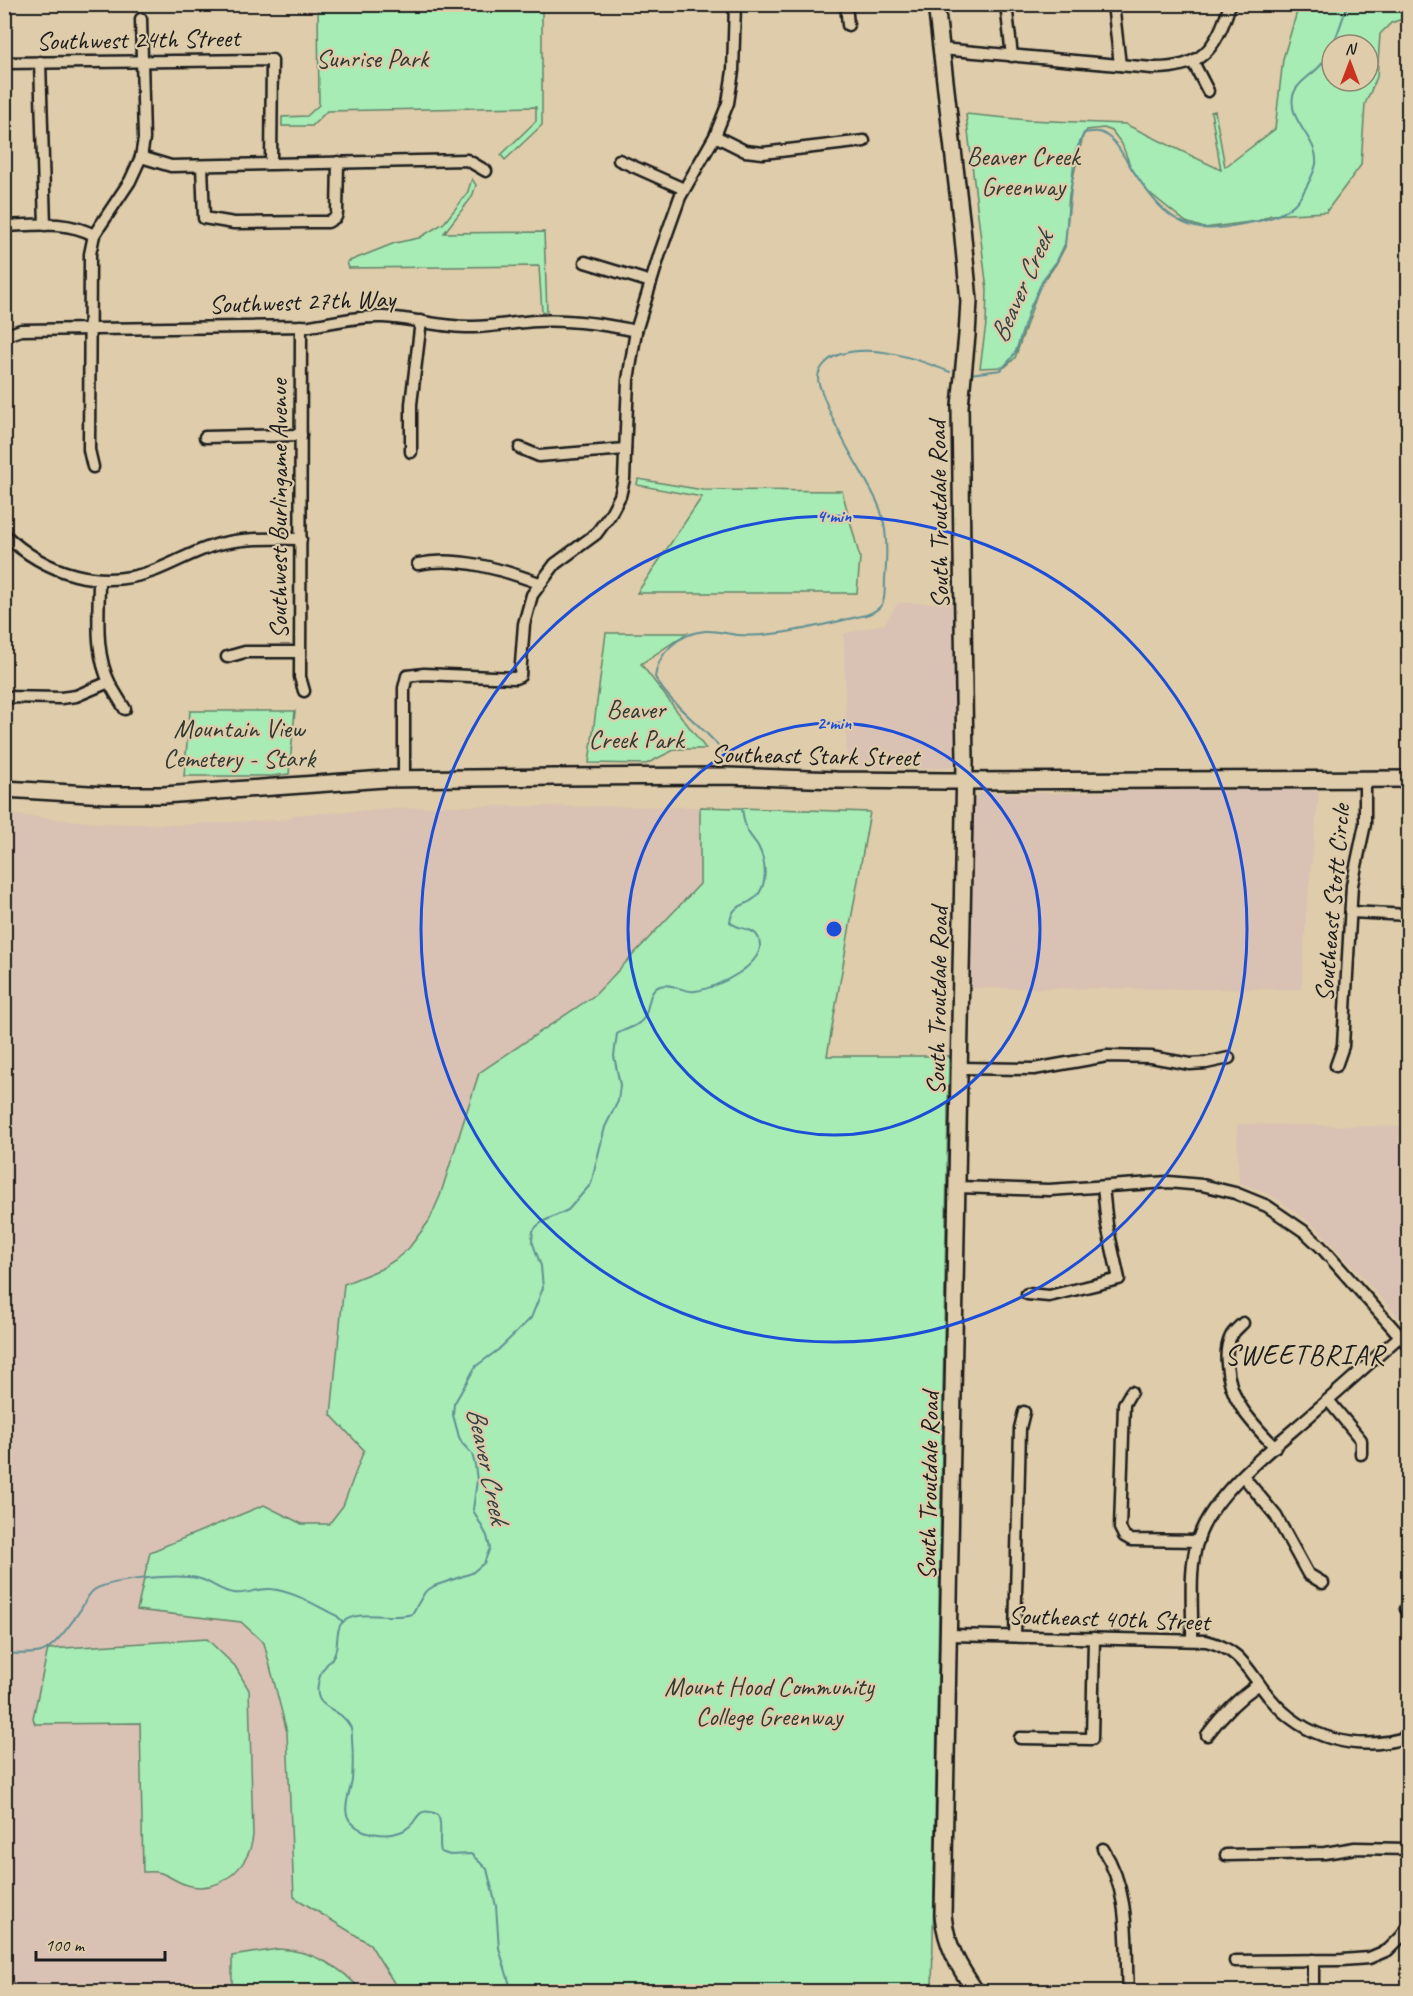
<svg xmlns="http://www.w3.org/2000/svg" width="1413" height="1996" viewBox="0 0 1413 1996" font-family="Caveat,sans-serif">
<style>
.built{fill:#d9c1b4}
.green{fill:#a7ebb5;stroke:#628468;stroke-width:1.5;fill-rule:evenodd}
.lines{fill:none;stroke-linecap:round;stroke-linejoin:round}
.stream{stroke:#5f9093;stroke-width:2}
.street-casing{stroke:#1c1c1c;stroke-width:15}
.secondary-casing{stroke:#1c1c1c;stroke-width:20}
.street{stroke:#deccaa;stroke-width:10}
.secondary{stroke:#deccaa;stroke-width:15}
.ring{fill:none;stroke:#1d4ed8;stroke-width:3}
.labels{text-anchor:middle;stroke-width:4.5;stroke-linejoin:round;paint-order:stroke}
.street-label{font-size:26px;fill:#1c1c1c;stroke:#deccaa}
.park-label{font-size:26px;fill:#313b33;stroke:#deccaa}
.water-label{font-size:27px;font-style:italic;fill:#324344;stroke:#deccaa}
.quarter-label{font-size:28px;letter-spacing:1.5px;fill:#1c1c1c;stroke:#deccaa}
.centre{fill:#1d4ed8;stroke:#deccaa;stroke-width:3}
.ring-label{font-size:18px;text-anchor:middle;font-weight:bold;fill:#1d4ed8;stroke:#deccaa;stroke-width:4.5;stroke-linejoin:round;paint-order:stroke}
</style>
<rect width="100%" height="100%" fill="#deccaa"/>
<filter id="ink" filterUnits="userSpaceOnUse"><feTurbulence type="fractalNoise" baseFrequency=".0167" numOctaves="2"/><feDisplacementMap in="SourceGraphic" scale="12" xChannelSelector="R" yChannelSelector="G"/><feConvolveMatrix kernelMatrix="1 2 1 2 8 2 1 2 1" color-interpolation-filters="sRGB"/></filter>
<g filter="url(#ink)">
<g class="built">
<polygon points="898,603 954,603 957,760 951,768 847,768 844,634 885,624"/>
<polygon points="1278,788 1319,791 1306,914 1301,989 972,988 973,802 978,795 981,793 1055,793"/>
<polygon points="447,806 700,807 700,884 595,995 479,1073 440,1196 429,1221 409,1248 395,1260 381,1269 344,1284 364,1450 343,1506 329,1524 302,1524 263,1505 138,1610 241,1622 264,1643 287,1732 294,1896 370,1944 399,1991 5,1992 5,814 96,823 183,825 292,819 292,815"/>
<polygon points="1237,1124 1408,1127 1408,1327 1318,1229 1279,1200 1260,1190 1239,1183"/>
</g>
<g class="green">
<polygon points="318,5 542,5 542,125 505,160 501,155 536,121 536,107 327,111 312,126 282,126 282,117 307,116 319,105"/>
<path d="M 1299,5 L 1408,5 L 1408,17 L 1391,23 L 1380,34 L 1377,77 L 1365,104 L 1361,165 L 1326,212 L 1271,215 L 1258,221 L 1204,228 L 1186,222 L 1147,191 L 1131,168 L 1122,144 L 1112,131 L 1104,128 L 1087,130 L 1083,136 L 1069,194 L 1065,247 L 1056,264 L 1039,288 L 1015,358 L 1005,367 L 980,368 L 986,324 L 987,290 L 966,114 L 1027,120 L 1125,124 L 1221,170 L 1211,112 L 1215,111 L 1225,167 L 1275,129 L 1283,59 ZM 1332,45 L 1368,45 L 1368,81 L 1332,81 Z"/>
<polygon points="472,179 476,185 472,197 444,233 544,232 547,312 542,312 539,266 349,268 347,262 395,243 419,238 444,223 467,194"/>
<polygon points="638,479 703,490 842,491 860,558 857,593 637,593 702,497 637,485"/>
<polygon points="606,633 687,633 641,664 706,749 676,749 646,764 589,763"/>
<polygon points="190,711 295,711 289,774 271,776 184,776"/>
<polygon points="700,807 870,812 827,1056 949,1056 932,1991 399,1991 370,1944 294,1897 287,1732 264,1643 241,1622 137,1610 150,1552 264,1505 302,1524 329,1524 343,1506 364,1450 331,1415 344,1284 381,1269 395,1260 409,1248 429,1221 440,1196 479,1073 595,995 700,884"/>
<path d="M 207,1639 L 235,1666 L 249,1690 L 253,1835 C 250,1865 223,1892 191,1886 C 179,1884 172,1877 161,1873 C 156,1871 148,1872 143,1872 L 140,1723 L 35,1724 L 33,1718 L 48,1649 Z"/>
<path d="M 278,1949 C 309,1950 342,1966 361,1991 L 232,1991 L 232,1956 Z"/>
</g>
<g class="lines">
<g class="stream">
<path d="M 970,374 L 1001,370 L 1010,360 L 1016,351 L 1030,308 L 1044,278 L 1057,261 L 1065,244 L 1075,153 L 1084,133 C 1092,132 1099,130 1106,135 C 1113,139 1119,148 1123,155 C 1143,185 1161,221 1200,228 C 1218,230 1237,225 1254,222 C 1274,218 1293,211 1303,193 C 1308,184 1314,174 1316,164 C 1319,139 1288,123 1293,96 C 1296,83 1311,76 1320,66 C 1334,51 1340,24 1348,4"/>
<path d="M 723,752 C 704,725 671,707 655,677 C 658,652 680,633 705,631 C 716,630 727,634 738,635 C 752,636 766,635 780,633 C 809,629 838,621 866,615 C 888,607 884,598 885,579 C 887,558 888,536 882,515 C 878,499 868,485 860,470 C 847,448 834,424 825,400 C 823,394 818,385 818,378 C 818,368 829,358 838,355 C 874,343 917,359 950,372"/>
<path d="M 4,1654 C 16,1653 30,1655 41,1652 C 55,1648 73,1621 81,1609 C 84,1604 88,1594 94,1590 C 111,1579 176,1574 197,1578 C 211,1581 220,1592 234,1593 C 247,1595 257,1588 270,1589 C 294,1591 316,1606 337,1616 L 343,1622"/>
<path d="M 512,1992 L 499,1948 L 496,1906 L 487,1869 L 471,1854 L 450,1855 L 441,1852 C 438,1841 443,1823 438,1816 C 435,1813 435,1813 430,1812 C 418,1809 417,1820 410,1826 C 396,1839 364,1836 352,1823 C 340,1812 350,1794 352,1780 C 353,1768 353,1752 352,1739 C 352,1735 352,1729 350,1726 C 338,1703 307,1713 321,1673 C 324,1666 331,1661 334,1655 C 339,1646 335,1632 341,1624 C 355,1607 393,1621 412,1614 L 425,1592 L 434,1586 L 472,1573 L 484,1563 L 490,1548 L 487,1536 L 473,1510 L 477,1480 L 475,1465 L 472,1454 L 462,1443 L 459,1437 L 453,1415 L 454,1404 L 476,1366 L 498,1350 L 531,1318 L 543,1288 L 541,1266 L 532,1241 L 533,1231 L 537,1226 L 544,1221 L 568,1210 L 591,1184 L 605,1127 L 618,1101 L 620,1085 L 614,1056 L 617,1034 C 626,1028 637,1028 644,1018 C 650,1008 647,991 660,986 C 672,982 683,993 695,991 C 715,989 771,963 758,937 C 753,927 737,930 730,922 C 733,903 743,908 755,898 C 769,885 766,861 758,846 C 755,841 750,836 747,830 C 744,824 743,815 742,808"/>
</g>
<defs>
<g id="street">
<polyline points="846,4 848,25"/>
<polyline points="1006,4 1012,56"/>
<polyline points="1113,4 1120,65"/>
<path d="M 941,49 L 1152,68 C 1201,69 1217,49 1230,4"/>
<polyline points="40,62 45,225"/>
<polyline points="1193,62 1208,91"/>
<polyline points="4,63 272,60 271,163"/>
<polyline points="715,136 745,151 763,153 864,141"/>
<polyline points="141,157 171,166 467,160 486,171"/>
<polyline points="619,160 684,189"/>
<polyline points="202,166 204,218 234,223 313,222 328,222 336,217 337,213 338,162"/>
<path d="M 4,226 C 36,225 65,220 94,235"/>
<polyline points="585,262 651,282"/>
<polyline points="301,326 300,677 304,691"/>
<path d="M 4,336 L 21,330 L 310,326 C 335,322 358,316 383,317 C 413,318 443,328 473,327 C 495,327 515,322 537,321 C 571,319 603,324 636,331"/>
<polyline points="205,437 301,435"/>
<polyline points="520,448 539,456 625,449"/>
<polyline points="411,452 411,404 421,321"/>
<polyline points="93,467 89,450 90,254 94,235 130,181 141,157 144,139 141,19"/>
<path d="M 4,534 C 46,574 101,591 156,570 C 177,562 196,550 219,544 C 246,537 273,539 301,539"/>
<path d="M 418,564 C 458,556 501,569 539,583"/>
<path d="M 99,580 C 99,614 94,652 110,684 C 115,693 120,701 125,709"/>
<polyline points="227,657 245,652 300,652"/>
<polyline points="4,697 61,698 76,696 109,682"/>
<polyline points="404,779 404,688 407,676 424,674 515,678 520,676 524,624 532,595 555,564 596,534 610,515 620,496 624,479 628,380 636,331 660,253 680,197 715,136 728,103 733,71 735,4"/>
<polyline points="1351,912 1408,915"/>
<polyline points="1336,1066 1343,1046 1352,885 1365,824 1365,779"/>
<polyline points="960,1068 1034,1069 1107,1056 1151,1057 1190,1064 1206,1063 1229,1058"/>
<polyline points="958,1187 1049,1190 1168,1182 1202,1185 1235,1193 1267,1206 1305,1232 1321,1247 1408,1345"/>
<polyline points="1027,1294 1049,1296 1119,1279 1107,1225 1103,1187"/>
<path d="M 1243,1323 C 1239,1327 1234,1331 1231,1336 C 1227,1344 1226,1355 1227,1364 C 1229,1400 1251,1422 1275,1447"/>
<polyline points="1131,1392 1124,1404 1120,1528 1124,1536 1131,1540 1198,1541"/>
<polyline points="1328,1400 1361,1440 1361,1454"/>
<polyline points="1243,1476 1276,1516 1308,1574 1323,1583"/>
<polyline points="1406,1609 1408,1605"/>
<path d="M 949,1635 L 1206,1641 C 1243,1650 1248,1672 1270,1698 C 1304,1739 1358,1753 1408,1737"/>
<polyline points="1015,1636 1020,1428 1024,1412"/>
<path d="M 1192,1640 C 1193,1607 1188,1571 1198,1539 C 1213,1492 1277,1445 1314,1412 C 1343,1387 1372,1361 1400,1336"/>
<path d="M 1207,1735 C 1222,1715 1238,1698 1259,1684"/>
<polyline points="1020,1738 1092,1739 1094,1638"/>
<path d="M 1103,1849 C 1131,1894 1125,1941 1128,1992"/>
<polyline points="1226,1855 1325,1853 1355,1848 1408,1849"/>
<polyline points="1313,1960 1313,1992"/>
<polyline points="1235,1961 1342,1960 1369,1958 1388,1950 1402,1936 1408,1925"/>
</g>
<g id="secondary">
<path d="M 936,4 L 962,227 L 969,301 L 967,335 L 960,406 L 965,762 L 943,1915 C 946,1946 959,1967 976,1992"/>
<polyline points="4,789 106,795 164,795 384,779 556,777 727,776 836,780 948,781 1408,779"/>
</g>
</defs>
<use href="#street" class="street-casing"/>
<use href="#secondary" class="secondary-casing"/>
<use href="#street" class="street"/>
<use href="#secondary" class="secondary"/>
</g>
</g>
<g class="ring">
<circle cx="834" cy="929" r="206"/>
<circle cx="834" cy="929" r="413"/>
</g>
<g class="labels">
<g class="street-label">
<text transform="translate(138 39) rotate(-1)" y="9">Southwest 24th Street</text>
<text transform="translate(302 301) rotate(-2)" y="9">Southwest 27th Way</text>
<text transform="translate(278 509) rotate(-90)" y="9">Southwest Burlingame Avenue</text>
<text transform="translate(938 515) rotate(-91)" y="9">South Troutdale Road</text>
<text transform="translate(815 755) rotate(1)" y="9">Southeast Stark Street</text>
<text transform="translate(1332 903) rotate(-85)" y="9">Southeast Stott Circle</text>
<text transform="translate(937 1001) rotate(-89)" y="9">South Troutdale Road</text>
<text transform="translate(928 1486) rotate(-89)" y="9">South Troutdale Road</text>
<text transform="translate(1109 1618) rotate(2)" y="9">Southeast 40th Street</text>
</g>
<g class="park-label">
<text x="372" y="67">Sunrise Park</text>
<text x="1023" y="165">Beaver Creek<tspan x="1023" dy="30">Greenway</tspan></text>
<text x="636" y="718">Beaver<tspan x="636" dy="30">Creek Park</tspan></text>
<text x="239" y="737">Mountain View<tspan x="239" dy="30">Cemetery - Stark</tspan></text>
<text x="769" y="1695">Mount Hood Community<tspan x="769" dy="30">College Greenway</tspan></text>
</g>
<g class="water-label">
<text transform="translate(1021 287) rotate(-66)" y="9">Beaver Creek</text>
<text transform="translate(488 1465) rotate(78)" y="9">Beaver Creek</text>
</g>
<g class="quarter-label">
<text x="1305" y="1364">SWEETBRIAR</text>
</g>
</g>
<circle cx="834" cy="929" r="9" class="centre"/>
<g class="ring-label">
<text x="834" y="522">4 min</text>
<text x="834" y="729">2 min</text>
</g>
<rect width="1413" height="1996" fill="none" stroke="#deccaa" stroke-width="24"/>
<rect x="12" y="12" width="1389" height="1972" fill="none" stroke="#1c1c1c" stroke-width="2" filter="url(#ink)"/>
<g transform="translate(1350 63)"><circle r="28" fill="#deccaa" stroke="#908671" stroke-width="1.5"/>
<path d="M0-4.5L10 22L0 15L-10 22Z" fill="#c8321e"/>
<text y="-9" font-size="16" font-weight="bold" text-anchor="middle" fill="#1c1c1c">N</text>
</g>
<path d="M36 1951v9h129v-9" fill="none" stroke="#1c1c1c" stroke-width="3"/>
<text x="45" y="1951" font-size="18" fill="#1c1c1c" stroke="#deccaa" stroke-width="4.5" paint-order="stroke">100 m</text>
</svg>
